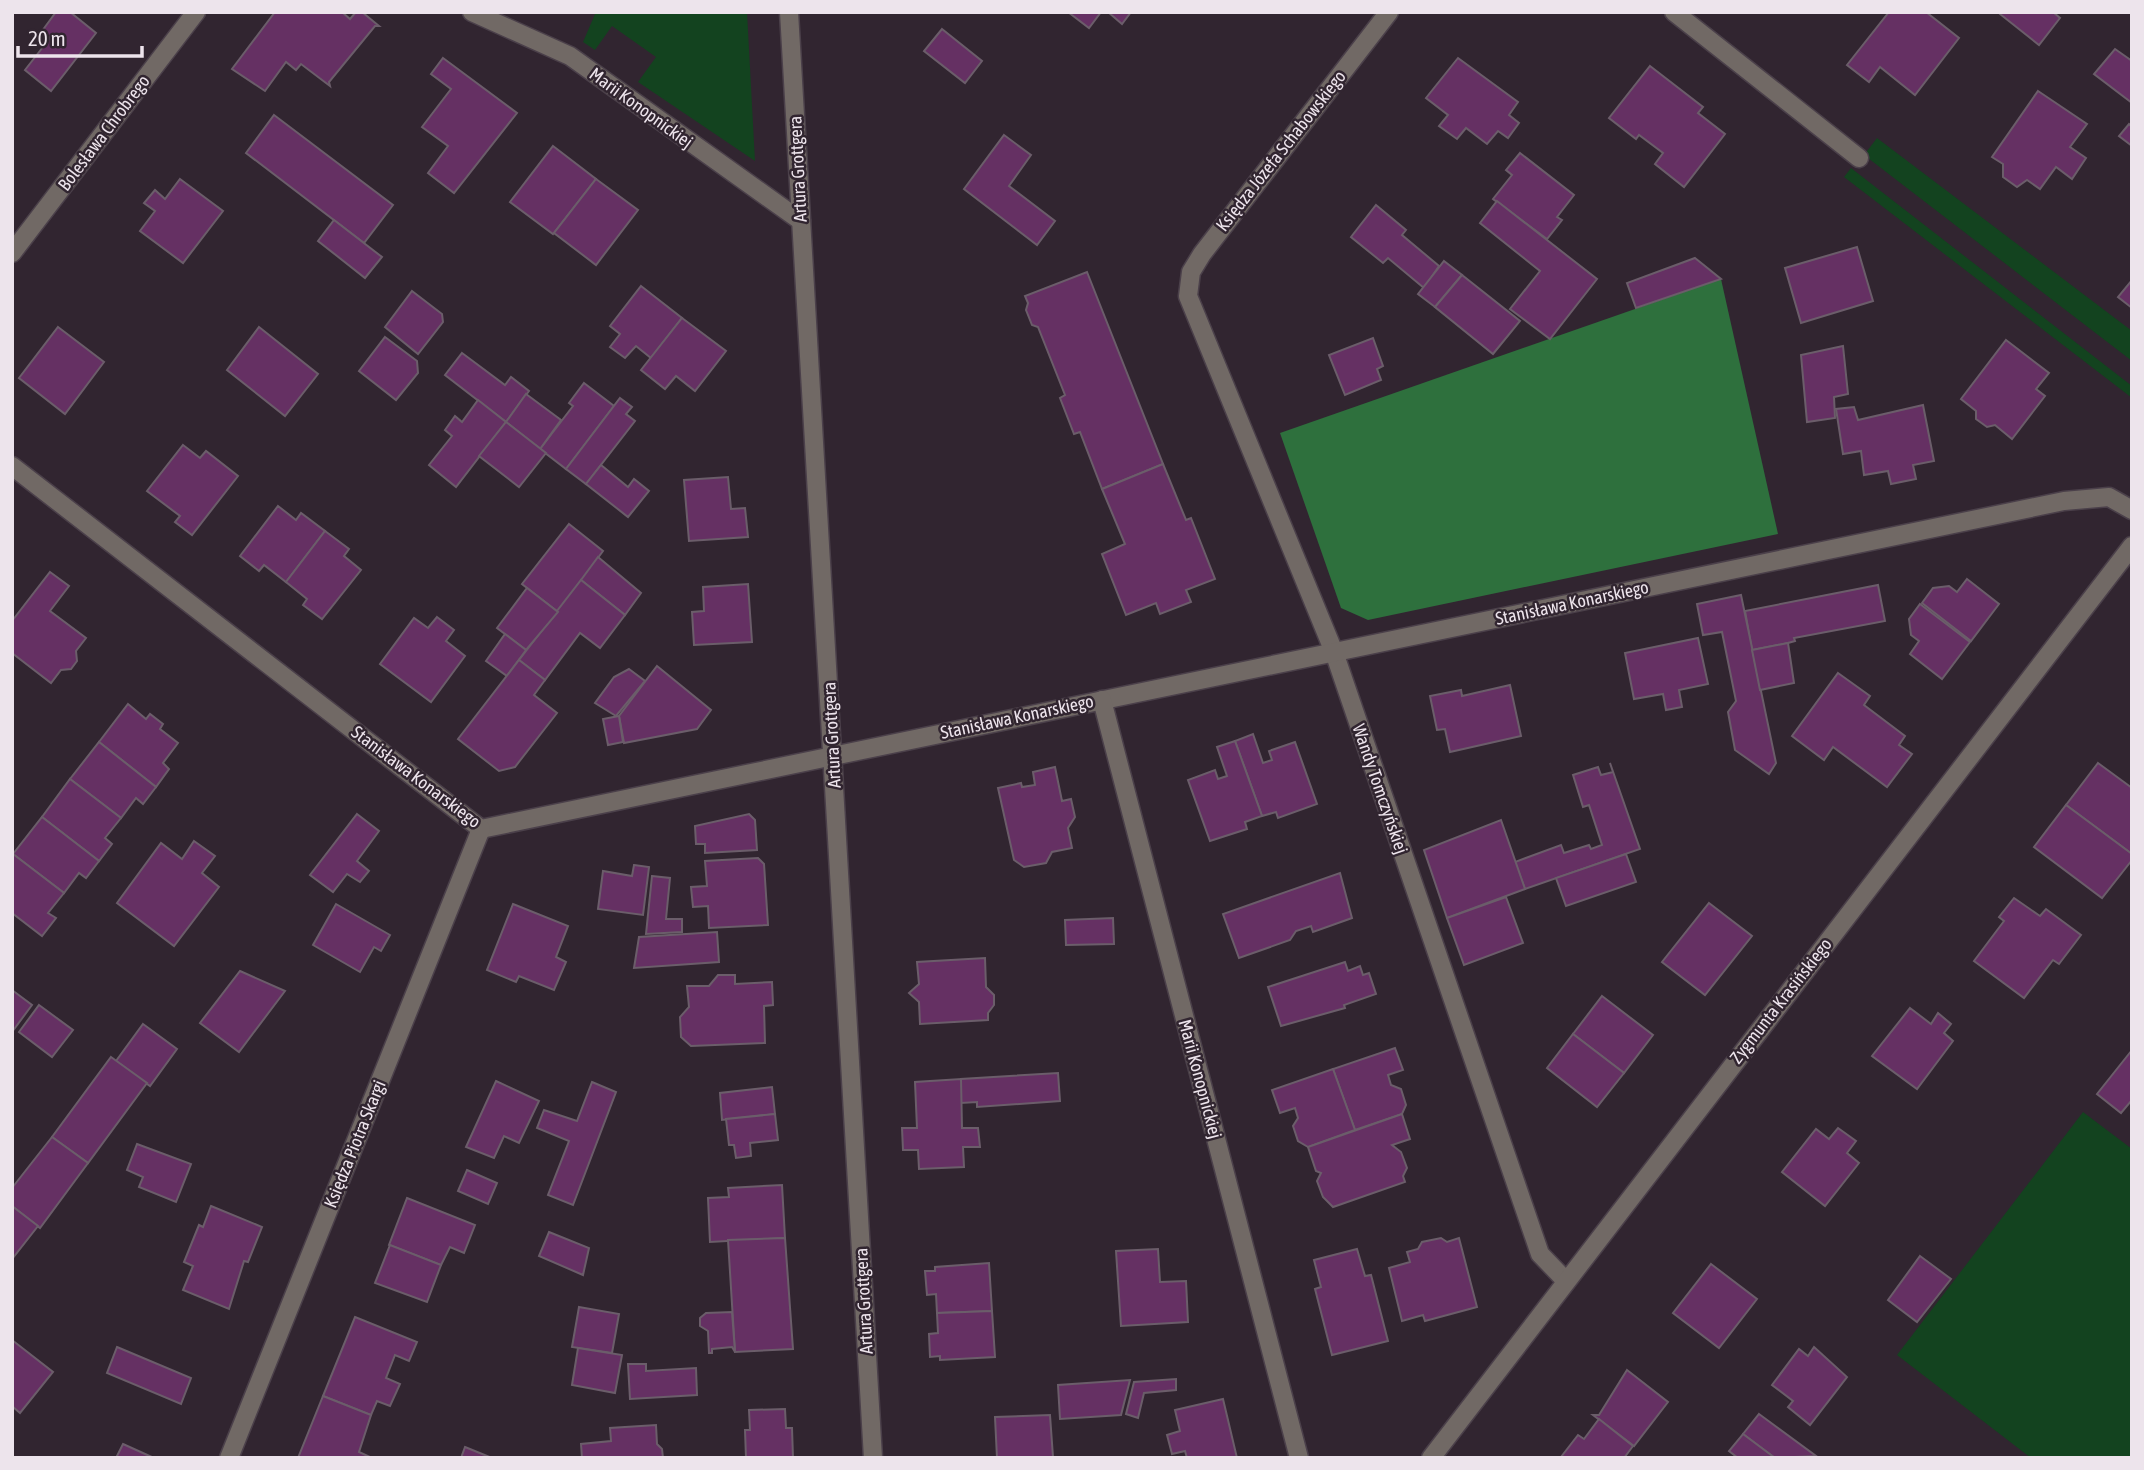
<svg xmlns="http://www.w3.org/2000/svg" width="2144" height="1470" viewBox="0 0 2144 1470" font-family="'Asap Condensed',sans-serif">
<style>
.green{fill:#13431f}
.forest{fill:#2e703d}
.building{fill:#653063;stroke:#6b5d6a;stroke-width:2}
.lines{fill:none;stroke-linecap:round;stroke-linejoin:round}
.minor-casing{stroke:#4b404a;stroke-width:21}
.minor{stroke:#716965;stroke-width:18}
.labels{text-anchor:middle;stroke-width:5;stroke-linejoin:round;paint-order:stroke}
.street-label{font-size:18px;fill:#ede4ec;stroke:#312530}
</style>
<rect width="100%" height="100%" fill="#312530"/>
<g class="green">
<polygon points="592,12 747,12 755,161 638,82 656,57 612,26 595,50 583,42 595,14"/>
<polygon points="1877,138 2132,331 2132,361 1864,155"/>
<polygon points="1851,168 2132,386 2132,398 1844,177"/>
<polygon points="2083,1112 2132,1149 2132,1458 2031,1458 1897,1355"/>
</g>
<polygon class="forest" points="1721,279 1778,534 1368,620 1341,608 1280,433"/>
<g class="building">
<polygon points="56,12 70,12 96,33 51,91 25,70 50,38 42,31"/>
<polygon points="275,12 342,12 350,19 356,12 362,12 379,26 375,26 329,82 330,86 301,64 296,70 286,62 265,91 232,69"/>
<polygon points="1068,12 1101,12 1089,28"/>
<polygon points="1108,12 1131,12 1122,24"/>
<polygon points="1889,12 1926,12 1959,38 1915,95 1880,67 1869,82 1847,65"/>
<polygon points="2001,12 2053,12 2060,18 2039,45 2000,14"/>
<polygon points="942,29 982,61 965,83 924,51"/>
<polygon points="2115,49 2132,61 2132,103 2094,74"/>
<polygon points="443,58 517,113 454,193 428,173 448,146 422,127 451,89 431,74"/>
<polygon points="1458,58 1518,102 1509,115 1519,123 1508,138 1498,131 1487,144 1466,128 1457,139 1439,126 1448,115 1426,98"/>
<polygon points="1650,66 1703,107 1698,113 1725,134 1684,187 1655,164 1663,153 1639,135 1636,139 1609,118"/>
<polygon points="2038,91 2087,124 2070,147 2086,158 2072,179 2056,167 2040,189 2027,180 2017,187 2003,177 2003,164 1992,157"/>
<polygon points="274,115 393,205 364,243 246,153"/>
<polygon points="2129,124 2132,127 2132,146 2119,136"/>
<polygon points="1004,135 1031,155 1009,186 1055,221 1037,245 964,189"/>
<polygon points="553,146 596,179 553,234 510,202"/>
<polygon points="1520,153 1574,195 1557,217 1562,220 1547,239 1493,199 1512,175 1506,170"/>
<polygon points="180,179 223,211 183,263 140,231 155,211 144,203 155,190 165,199"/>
<polygon points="596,179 638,210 596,265 554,233"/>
<polygon points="1497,201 1597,279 1550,339 1510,309 1540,271 1480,223"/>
<polygon points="1376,205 1406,230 1402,235 1439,266 1424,288 1388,258 1383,263 1351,237"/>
<polygon points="334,220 382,257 365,278 318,241"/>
<polygon points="1857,247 1873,301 1801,323 1785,268"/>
<polygon points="1695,258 1721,279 1636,308 1627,283"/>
<polygon points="1444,261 1462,275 1435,307 1418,294"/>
<polygon points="1087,272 1163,464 1102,489 1080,432 1074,434 1060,398 1065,395 1038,327 1032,325 1026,310 1028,303 1025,296"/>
<polygon points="1462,275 1520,321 1493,354 1435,307"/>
<polygon points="2132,280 2132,308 2118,297"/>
<polygon points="641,286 682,318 651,358 636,346 625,358 610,347 620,334 610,326"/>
<polygon points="412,291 442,314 443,322 418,354 385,327"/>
<polygon points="682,318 726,351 695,391 676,376 665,389 641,370"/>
<polygon points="58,327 104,362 65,414 19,378"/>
<polygon points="259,327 318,374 285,416 227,370"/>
<polygon points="385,337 417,361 418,373 396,400 359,371"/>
<polygon points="1373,338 1383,366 1377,369 1381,380 1345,395 1329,355"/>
<polygon points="2006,340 2049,373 2036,389 2045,396 2012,439 1995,425 1987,427 1976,419 1976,411 1961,399"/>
<polygon points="1843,346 1848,394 1834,397 1835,418 1807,422 1801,355"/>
<polygon points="462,353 505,385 511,377 529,391 506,422 445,375"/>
<polygon points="584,383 614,406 566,469 540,449 573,406 569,403"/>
<polygon points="526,394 561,420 540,449 506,422"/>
<polygon points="620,398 632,407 626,414 635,421 586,484 566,469"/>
<polygon points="478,400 506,422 456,487 429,465 452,436 445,430 455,416 462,422"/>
<polygon points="1923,405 1934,461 1913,465 1916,479 1891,484 1888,471 1864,475 1861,451 1843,454 1836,409 1854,407 1858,420"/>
<polygon points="506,422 546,453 519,487 479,456"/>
<polygon points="183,445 200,458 206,451 238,476 192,535 175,522 180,516 147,491"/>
<polygon points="1163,464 1186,520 1191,518 1215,579 1186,590 1191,602 1160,614 1156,603 1126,615 1102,554 1125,544 1102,489"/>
<polygon points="601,465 628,487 634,479 649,491 628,517 586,484"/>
<polygon points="728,477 731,509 745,508 748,537 689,541 684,480"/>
<polygon points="278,506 296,520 301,513 325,531 286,582 264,565 259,571 240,556"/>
<polygon points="569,524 603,551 558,612 522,584"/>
<polygon points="325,531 349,549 344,556 361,570 322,619 303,605 307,599 286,582"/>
<polygon points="598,557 641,593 625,615 581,580"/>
<polygon points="50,572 69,586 50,611 86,638 76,651 77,661 71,669 61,670 51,683 12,653 12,621"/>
<polygon points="1967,579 1999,604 1971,641 1922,603 1933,588 1949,586 1957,592"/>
<polygon points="581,580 625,615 600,648 580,633 545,680 519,660"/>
<polygon points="748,584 752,642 694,645 692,612 704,611 703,587"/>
<polygon points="1878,585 1885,621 1794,638 1795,641 1788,643 1752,650 1745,611"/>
<polygon points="527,588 558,612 526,650 497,628"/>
<polygon points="1741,595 1776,763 1769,774 1735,750 1728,712 1736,701 1722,632 1703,635 1697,604"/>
<polygon points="1920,604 1970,642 1942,679 1910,654 1919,641 1911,635 1909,619"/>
<polygon points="437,617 454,630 446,641 465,656 431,702 380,664 414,618 428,628"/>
<polygon points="505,634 526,650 507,676 486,661"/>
<polygon points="1698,638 1708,684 1679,690 1682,707 1666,710 1663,694 1634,699 1625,653"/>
<polygon points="1788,643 1794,683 1760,690 1752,650"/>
<polygon points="519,660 545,680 534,695 557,713 515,767 499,771 458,739"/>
<polygon points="657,666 711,710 697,729 624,743 619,716"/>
<polygon points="629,669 645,681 616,716 595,703 614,677"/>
<polygon points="1838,673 1870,696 1864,705 1905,736 1899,745 1912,754 1887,787 1833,747 1824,760 1792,736"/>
<polygon points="1510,685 1521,736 1450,752 1445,729 1437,730 1430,696 1461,690 1462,696"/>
<polygon points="128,704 146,719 150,714 163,724 160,729 178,743 163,763 169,769 156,787 99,742"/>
<polygon points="619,716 623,742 608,745 603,719"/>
<polygon points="1253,734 1263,763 1272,760 1269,751 1295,742 1317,804 1278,818 1276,812 1262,816 1235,741"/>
<polygon points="1235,741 1262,816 1245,822 1247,829 1210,841 1188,780 1215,770 1218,779 1227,776 1217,747"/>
<polygon points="99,742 156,787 143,804 136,798 121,818 70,779"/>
<polygon points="1610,763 1640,849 1525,889 1515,862 1561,845 1564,853 1589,845 1591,849 1602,845 1589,805 1583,807 1573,775 1598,767 1601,775 1613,772"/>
<polygon points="2098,763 2132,788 2132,854 2066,805"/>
<polygon points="1055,767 1062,801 1071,799 1075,817 1068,828 1072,848 1052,852 1046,863 1024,867 1014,860 998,788 1021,783 1022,787 1035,785 1033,772"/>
<polygon points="70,779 121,818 105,838 112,844 99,861 42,817"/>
<polygon points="2066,805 2132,854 2132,860 2102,898 2034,847"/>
<polygon points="357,814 379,831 357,861 369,871 360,882 347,874 333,892 310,875"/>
<polygon points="749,814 755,820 757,850 705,853 705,844 696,844 695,826"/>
<polygon points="42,817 99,861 86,878 79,873 64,893 13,854"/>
<polygon points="1501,820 1525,889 1447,918 1424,850"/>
<polygon points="194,841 215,856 202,873 219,887 174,946 117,903 161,843 182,859"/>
<polygon points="13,854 64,893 48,913 56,918 42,936 12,913"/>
<polygon points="1626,854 1636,882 1566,906 1556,878"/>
<polygon points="758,858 764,864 768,925 709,928 708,906 693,907 691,887 707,886 705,861"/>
<polygon points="634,865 649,867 643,915 598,909 603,871 632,876"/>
<polygon points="1340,873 1352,918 1313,932 1311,926 1296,931 1290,940 1239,958 1223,914"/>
<polygon points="652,876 670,878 666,919 682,919 682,932 646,934"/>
<polygon points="1506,897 1523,943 1464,965 1447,918"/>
<polygon points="2014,898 2040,916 2046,909 2081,935 2059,964 2053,960 2024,998 1974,961 2004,921 1999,917"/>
<polygon points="1709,903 1752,936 1705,995 1662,962"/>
<polygon points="336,904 390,935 381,951 374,947 360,972 313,945"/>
<polygon points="513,904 568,926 556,957 566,962 554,990 519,976 516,982 487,970"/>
<polygon points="1113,918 1114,944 1066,945 1065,920"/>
<polygon points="717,932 719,962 634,968 639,937"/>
<polygon points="985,958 986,987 994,995 994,1005 988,1013 988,1020 920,1024 919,1002 909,993 919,984 917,962"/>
<polygon points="1345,962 1348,971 1360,966 1363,975 1369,973 1376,994 1344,1005 1345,1008 1281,1026 1268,987"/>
<polygon points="240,971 285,991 239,1052 200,1023"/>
<polygon points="718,975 735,975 735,984 772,982 773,1005 764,1006 765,1043 691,1046 681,1037 680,1017 689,1007 687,986 709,986"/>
<polygon points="12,990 32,1005 12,1032"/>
<polygon points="1602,996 1653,1035 1624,1073 1573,1034"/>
<polygon points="39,1005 73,1030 52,1057 19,1032"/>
<polygon points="1910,1008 1931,1024 1938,1013 1951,1024 1944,1033 1953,1041 1917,1089 1872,1056"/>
<polygon points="143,1024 177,1049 150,1086 116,1061"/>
<polygon points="1573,1034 1624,1073 1597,1107 1547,1068"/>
<polygon points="1395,1048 1403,1070 1388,1075 1391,1085 1401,1089 1406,1105 1402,1114 1355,1130 1333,1069"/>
<polygon points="2132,1050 2132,1100 2121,1113 2097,1094"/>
<polygon points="111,1057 147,1083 88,1163 52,1137"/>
<polygon points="1333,1069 1355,1130 1308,1147 1298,1141 1293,1126 1298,1118 1295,1108 1280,1113 1272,1090"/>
<polygon points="1058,1073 1060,1101 977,1107 977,1102 961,1103 961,1079"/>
<polygon points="961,1079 962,1128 978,1128 980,1147 963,1147 964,1167 919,1169 918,1150 903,1150 902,1128 917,1128 915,1082"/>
<polygon points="496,1081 539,1101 519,1143 504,1136 494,1158 466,1147"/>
<polygon points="592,1082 616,1092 573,1205 548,1195 569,1141 537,1128 544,1110 577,1121"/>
<polygon points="772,1087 775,1114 722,1120 720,1093"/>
<polygon points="775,1114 778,1140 750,1143 751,1156 736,1158 734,1145 729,1145 726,1119"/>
<polygon points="1402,1114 1410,1139 1392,1145 1401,1152 1407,1168 1403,1176 1405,1182 1333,1207 1323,1197 1317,1181 1321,1173 1316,1171 1308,1147"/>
<polygon points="1838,1128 1856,1141 1847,1153 1859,1163 1825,1206 1782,1172 1816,1129 1829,1139"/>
<polygon points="52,1137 88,1163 40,1228 12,1206 12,1188"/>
<polygon points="137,1144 191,1164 176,1202 139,1187 143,1177 127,1170"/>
<polygon points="467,1170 497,1183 488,1204 458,1191"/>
<polygon points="782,1185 785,1238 710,1242 708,1198 729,1197 728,1188"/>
<polygon points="407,1198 475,1225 464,1253 450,1247 441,1265 389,1245"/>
<polygon points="12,1206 38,1226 12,1259"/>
<polygon points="211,1206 262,1227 248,1262 244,1261 229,1309 183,1290 193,1266 184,1262 199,1225 203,1227"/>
<polygon points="549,1232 589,1248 583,1275 539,1256"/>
<polygon points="785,1238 793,1349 735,1352 728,1240"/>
<polygon points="1441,1238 1447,1242 1459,1238 1477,1307 1425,1321 1423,1315 1402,1321 1389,1268 1410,1262 1407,1252 1418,1249 1422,1242"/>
<polygon points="390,1245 441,1265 427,1302 375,1283"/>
<polygon points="1158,1249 1160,1282 1186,1281 1188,1322 1121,1326 1116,1251"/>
<polygon points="1357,1249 1365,1276 1371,1275 1388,1341 1332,1355 1315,1289 1321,1287 1314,1260"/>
<polygon points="1920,1256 1951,1279 1917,1322 1888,1300"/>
<polygon points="989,1263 992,1311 937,1313 936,1294 927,1295 925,1271 935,1271 935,1267"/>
<polygon points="1711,1264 1757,1299 1719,1348 1673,1313"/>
<polygon points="579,1307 619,1314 612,1353 572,1347"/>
<polygon points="992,1311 995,1357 940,1360 940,1356 930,1357 929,1334 938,1333 937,1313"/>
<polygon points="732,1312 735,1352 732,1347 712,1349 712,1353 709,1353 708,1331 700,1326 700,1318 706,1313"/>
<polygon points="355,1317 417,1342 409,1361 395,1355 386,1378 400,1384 390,1406 377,1401 371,1415 323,1396"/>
<polygon points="12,1340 53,1372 20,1413 12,1406"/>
<polygon points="117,1347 191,1378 181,1404 107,1373"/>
<polygon points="1814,1347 1847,1377 1810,1425 1788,1407 1793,1401 1772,1385 1799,1349 1808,1356"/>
<polygon points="578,1348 622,1355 615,1393 572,1385"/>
<polygon points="628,1364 646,1364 646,1371 696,1368 697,1395 630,1399"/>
<polygon points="1627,1370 1668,1402 1634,1446 1593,1415 1599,1415"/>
<polygon points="1176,1379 1176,1390 1144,1393 1138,1418 1126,1414 1134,1382"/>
<polygon points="1130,1380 1121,1415 1060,1419 1058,1385"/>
<polygon points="323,1396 371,1415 359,1452 372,1458 298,1458"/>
<polygon points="1223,1399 1237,1458 1187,1458 1185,1451 1172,1454 1167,1435 1180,1431 1175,1410"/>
<polygon points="785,1409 786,1428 792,1428 793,1458 746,1458 745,1430 750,1430 749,1410"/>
<polygon points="1759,1414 1816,1456 1775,1458 1743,1434"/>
<polygon points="1050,1415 1053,1457 1056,1458 997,1458 995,1417"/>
<polygon points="1599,1419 1633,1446 1624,1458 1561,1457 1578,1435 1584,1439"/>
<polygon points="656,1425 657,1444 662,1449 663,1458 582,1458 581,1444 611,1441 610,1428"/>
<polygon points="1743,1434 1775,1458 1738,1458 1729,1451"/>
<polygon points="123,1444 154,1458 116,1458"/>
<polygon points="465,1447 492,1458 461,1458"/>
</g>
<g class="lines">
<defs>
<g id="minor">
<polyline points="472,12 570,56 801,221"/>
<polyline points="789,12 873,1458"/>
<polyline points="1389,12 1202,254 1191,272 1188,296 1334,652 1540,1254 1566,1281"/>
<polyline points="1674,12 1859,158"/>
<polyline points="12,253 196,12"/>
<polyline points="12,466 481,829 2064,501 2109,497 2132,510"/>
<polyline points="1102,700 1299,1458"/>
<polyline points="229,1458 481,829"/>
<polyline points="1431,1458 2132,546"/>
</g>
</defs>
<use href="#minor" class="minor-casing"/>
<use href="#minor" class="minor"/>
</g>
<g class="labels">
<g class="street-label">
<text transform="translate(641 108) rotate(36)" y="6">Marii Konopnickiej</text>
<text transform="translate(104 133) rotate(-53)" y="6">Bolesława Chrobrego</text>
<text transform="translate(1281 151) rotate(-52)" y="6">Księdza Józefa Schabowskiego</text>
<text transform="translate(798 169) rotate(-93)" y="6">Artura Grottgera</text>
<text transform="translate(1572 603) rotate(-12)" y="6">Stanisława Konarskiego</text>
<text transform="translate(1017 717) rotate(-12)" y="6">Stanisława Konarskiego</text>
<text transform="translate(832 735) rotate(-93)" y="6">Artura Grottgera</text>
<text transform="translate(416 777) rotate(37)" y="6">Stanisława Konarskiego</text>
<text transform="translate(1380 789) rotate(71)" y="6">Wandy Tomczyńskiej</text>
<text transform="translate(1781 1001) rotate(-52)" y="6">Zygmunta Krasińskiego</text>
<text transform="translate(1200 1079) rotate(75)" y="6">Marii Konopnickiej</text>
<text transform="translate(355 1144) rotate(-68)" y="6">Księdza Piotra Skargi</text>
<text transform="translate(864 1301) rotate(-93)" y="6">Artura Grottgera</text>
</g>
</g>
<rect width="2144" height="1470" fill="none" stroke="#ede4ec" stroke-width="28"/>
<path d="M18 46v10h124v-10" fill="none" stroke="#ede4ec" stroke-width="3.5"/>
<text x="28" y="46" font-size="21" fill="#ede4ec" stroke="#312530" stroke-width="5" paint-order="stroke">20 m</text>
</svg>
